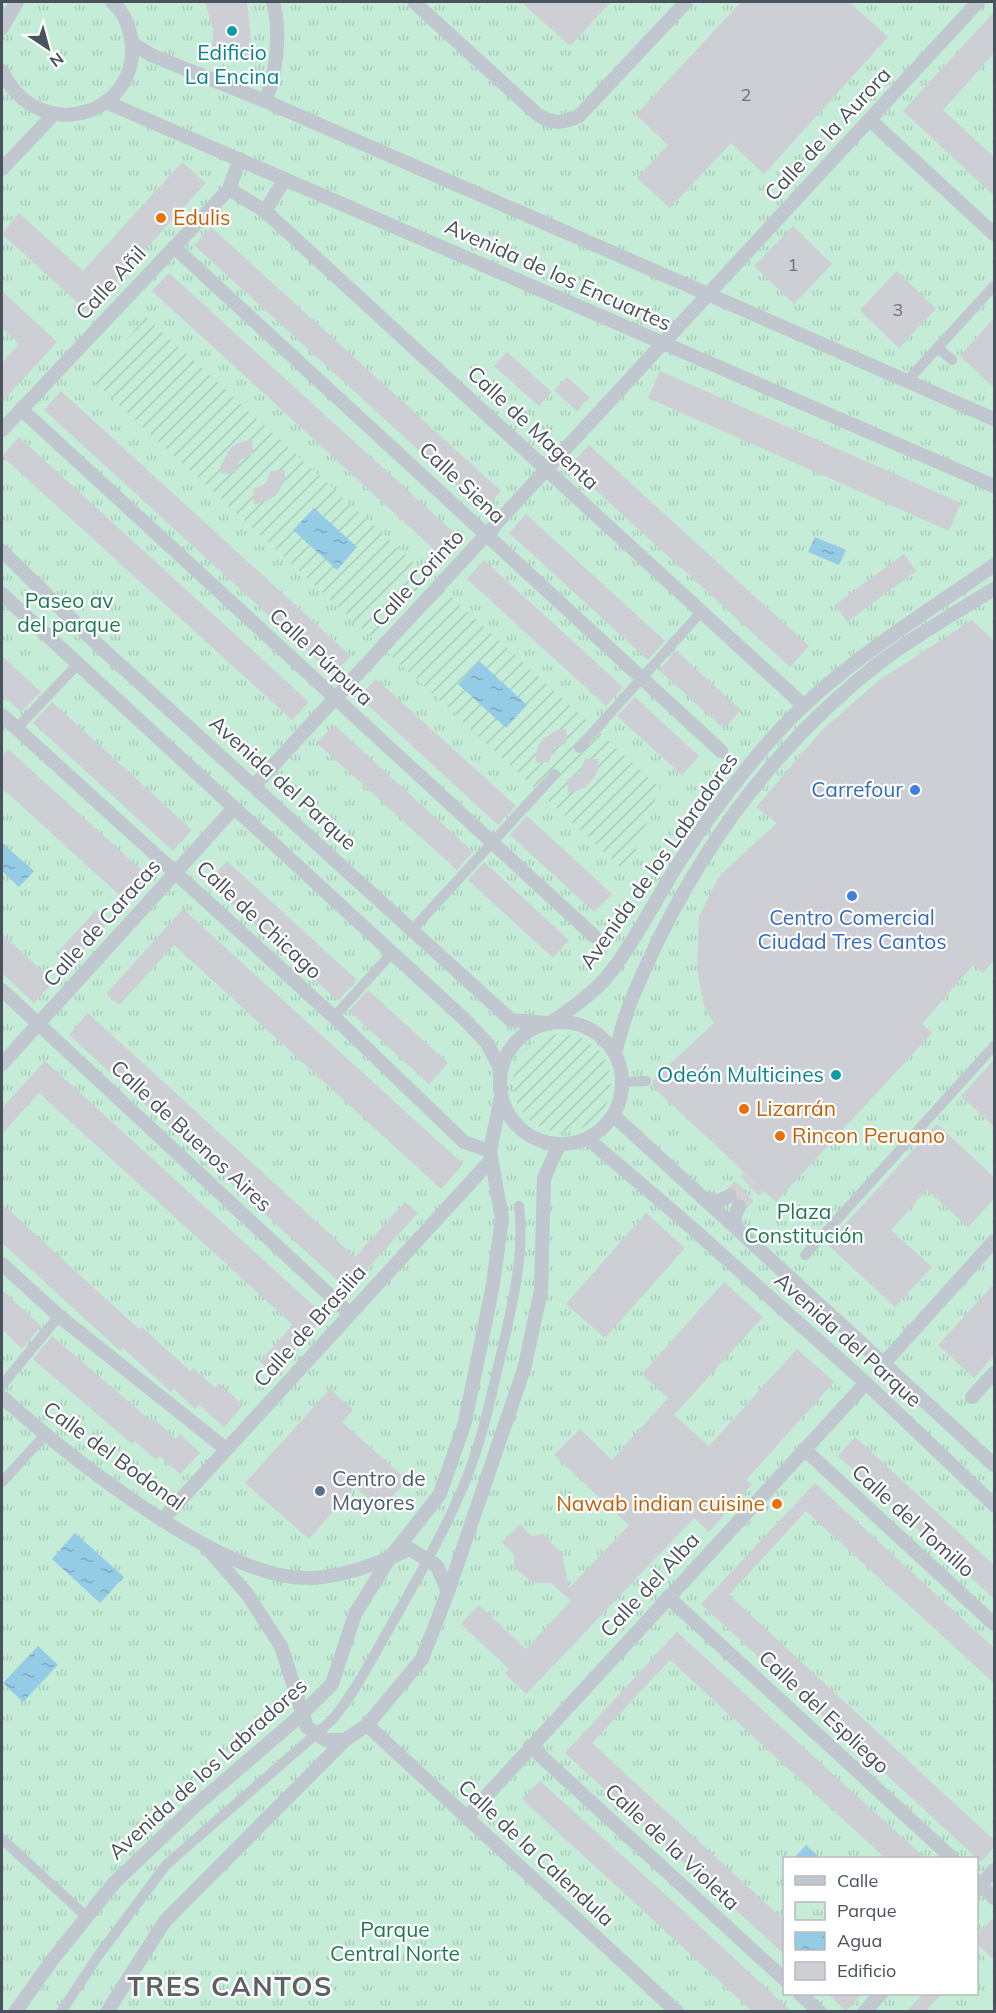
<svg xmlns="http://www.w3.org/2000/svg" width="996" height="2013" viewBox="0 0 996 2013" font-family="Mulish,sans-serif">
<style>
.park{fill:url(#park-tufts);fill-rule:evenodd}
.garden{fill:url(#garden-furrows)}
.water{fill:url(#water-ripples)}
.building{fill:#cecfd5}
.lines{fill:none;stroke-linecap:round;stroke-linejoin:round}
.minor-tunnel{stroke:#d1d1d3;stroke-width:14;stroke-dasharray:14 7;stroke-linecap:butt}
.pedestrian{stroke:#c0c7ce;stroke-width:10}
.minor{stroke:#c0c7ce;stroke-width:14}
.culture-dot{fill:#0f9aa8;stroke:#fff;stroke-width:2}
.food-dot{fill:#e8710a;stroke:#fff;stroke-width:2}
.shop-dot{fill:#3f7fe0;stroke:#fff;stroke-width:2}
.service-dot{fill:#5c6f8a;stroke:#fff;stroke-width:2}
.labels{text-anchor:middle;stroke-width:4.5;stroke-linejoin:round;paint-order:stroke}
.number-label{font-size:18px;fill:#6b717b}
.culture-label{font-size:21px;fill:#0d838f;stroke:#fff}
.street-label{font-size:21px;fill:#4a525d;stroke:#fff}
.food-label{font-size:21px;fill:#c56008;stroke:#fff;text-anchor:start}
.park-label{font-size:21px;fill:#207955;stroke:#fff}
.shop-label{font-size:21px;fill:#366cbe;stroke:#fff;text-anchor:end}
.service-label{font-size:21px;fill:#4e5e75;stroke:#fff;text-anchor:start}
.district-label{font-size:27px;font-weight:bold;letter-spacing:1.5px;fill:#5e6065;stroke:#fff}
</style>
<defs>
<pattern id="park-tufts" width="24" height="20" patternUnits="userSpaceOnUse" patternTransform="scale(1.5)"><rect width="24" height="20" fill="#c4ecd7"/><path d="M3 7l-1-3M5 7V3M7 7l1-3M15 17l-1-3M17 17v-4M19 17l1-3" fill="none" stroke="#acb"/></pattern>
<pattern id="garden-furrows" width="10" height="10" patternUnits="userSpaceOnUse" patternTransform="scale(1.5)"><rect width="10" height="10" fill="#c4ecd7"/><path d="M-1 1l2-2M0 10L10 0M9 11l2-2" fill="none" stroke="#acb"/></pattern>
<pattern id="water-ripples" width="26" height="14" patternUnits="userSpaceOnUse" patternTransform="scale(1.5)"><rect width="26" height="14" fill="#95cce5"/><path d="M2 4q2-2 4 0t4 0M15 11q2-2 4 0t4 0" fill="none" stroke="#7ca8bd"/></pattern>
</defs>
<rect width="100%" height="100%" fill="#f3f1f1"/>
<path class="park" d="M 2,2 L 994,2 L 994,2011 L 2,2011 ZM 784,1858 L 976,1858 L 976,1994 L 784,1994 Z"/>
<g class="garden">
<polygon points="146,317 660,788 627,873 92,380"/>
<circle cx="562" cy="1083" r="49"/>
</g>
<g class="water">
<polygon points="314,508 357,547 337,570 293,530"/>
<polygon points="815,537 846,550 839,565 808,552"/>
<polygon points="479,661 527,705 506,728 458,684"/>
<polygon points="2,843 34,871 19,887 2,871"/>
<polygon points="75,1533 124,1577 100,1603 52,1559"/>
<polygon points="38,1646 58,1665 23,1702 3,1683"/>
<polygon points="806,1845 820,1858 794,1858"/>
</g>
<g class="building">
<polygon points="205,2 247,2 253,60 212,60 213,30"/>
<polygon points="521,2 611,2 570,46"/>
<polygon points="741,2 849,2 888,37 764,174 731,143 670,208 637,178 668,145 636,115"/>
<polygon points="994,12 994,53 943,110 994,157 994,196 903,111"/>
<polygon points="182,162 206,183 88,312 2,234 19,213 83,271"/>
<polygon points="793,226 832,264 794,304 754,266"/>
<polygon points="211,227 501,491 484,510 194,245"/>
<polygon points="897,271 936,309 899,348 860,310"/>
<polygon points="169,273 459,537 441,556 152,291"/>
<polygon points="2,291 57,342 2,402 2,363 19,344 2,328"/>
<polygon points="994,318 994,388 960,356"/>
<polygon points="507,352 552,392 539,406 494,366"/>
<polygon points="660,371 961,503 949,531 648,398"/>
<polygon points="567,377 589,397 577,411 554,390"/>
<polygon points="61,391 351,656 333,674 44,410"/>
<polygon points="19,437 309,702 292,720 2,456"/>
<polygon points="252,439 253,454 240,460 235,473 221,474 221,465 229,450 236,444"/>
<polygon points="589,445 809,646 790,667 569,466"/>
<polygon points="285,470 285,479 277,494 270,499 254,505 253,489 266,484 270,471"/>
<polygon points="526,514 665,641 648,660 509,533"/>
<polygon points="904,554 916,571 847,622 835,605"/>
<polygon points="484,560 623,687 606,706 467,579"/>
<polygon points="972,620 994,641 994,960 983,973 973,965 922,1024 932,1033 776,1202 652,1086 653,1080 714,1023 704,1006 697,968 699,916 720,875 777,823 756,807 822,730 878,681"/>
<polygon points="676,651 741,710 724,729 659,670"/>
<polygon points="2,656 41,692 21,712 2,694"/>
<polygon points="376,679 516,806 498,825 359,697"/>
<polygon points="635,697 699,756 682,775 617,716"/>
<polygon points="52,702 192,830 173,851 33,723"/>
<polygon points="334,725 473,852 457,870 317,743"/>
<polygon points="566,729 567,743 554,748 549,762 535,763 538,745 543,739 557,730"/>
<polygon points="8,749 149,877 127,902 2,788 2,756"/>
<polygon points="585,759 599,759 596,775 585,788 568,793 567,779 580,773"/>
<polygon points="527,816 612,894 594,912 510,835"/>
<polygon points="227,861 357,980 338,1001 208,882"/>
<polygon points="484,862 569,940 553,958 468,880"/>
<polygon points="183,909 463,1164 441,1189 174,945 119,1005 106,994"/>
<polygon points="96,910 108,922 71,962 59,951"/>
<polygon points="2,934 54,982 34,1003 2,973"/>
<polygon points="368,990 448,1063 429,1084 349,1011"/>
<polygon points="88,1013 355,1257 405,1202 418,1213 348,1290 69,1035"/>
<polygon points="994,1060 994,1127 961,1096"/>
<polygon points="45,1061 325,1316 273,1373 260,1361 293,1325 39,1093 2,1134 2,1108"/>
<polygon points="937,1124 994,1177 994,1199 968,1227 927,1190 891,1230 932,1267 895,1307 827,1244"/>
<polygon points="2,1204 140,1330 142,1327 190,1371 193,1368 215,1388 219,1383 243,1405 224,1427 199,1405 195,1409 174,1389 171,1392 123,1348 120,1351 2,1243"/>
<polygon points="646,1213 685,1248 605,1338 566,1304"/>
<polygon points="724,1282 763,1317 674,1415 709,1446 797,1349 834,1382 746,1480 752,1484 709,1532 694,1518 526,1694 505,1674 509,1669 461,1624 479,1605 526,1649 571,1601 551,1583 533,1583 514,1567 514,1555 502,1542 520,1524 531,1536 543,1534 562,1554 569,1588 629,1525 554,1455 580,1429 612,1460 668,1398 642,1374"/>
<polygon points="994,1284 994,1355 974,1378 938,1345"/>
<polygon points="2,1290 41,1326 22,1349 2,1329"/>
<polygon points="52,1336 152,1422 154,1419 176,1439 180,1434 200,1453 180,1474 160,1456 156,1460 135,1441 132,1444 33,1359"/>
<polygon points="330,1389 353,1410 342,1422 407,1480 381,1509 355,1487 309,1539 245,1483"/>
<polygon points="855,1437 994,1565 994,1599 838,1456"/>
<polygon points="815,1483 994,1648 994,1683 806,1511 729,1595 994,1840 994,1847 981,1862 701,1604"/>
<polygon points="677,1632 925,1858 885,1858 670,1660 592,1743 784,1920 784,1954 565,1753"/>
<polygon points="540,1781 679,1907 792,2012 753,2012 652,1919 522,1799"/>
<polygon points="994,1917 994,1960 976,1943 976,1936"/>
<polygon points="828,1994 862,1994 846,2011"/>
<polygon points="923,1994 941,1994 925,2012 906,2012"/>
</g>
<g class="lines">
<g class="minor-tunnel">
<polyline points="730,1196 749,1177"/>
<polyline points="739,1206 759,1186"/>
</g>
<g class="pedestrian">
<polyline points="938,348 952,360"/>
<polyline points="908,380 994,286"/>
<polyline points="17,728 77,665"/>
<polyline points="579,748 702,611"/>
<polyline points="412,930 555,774"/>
<polyline points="334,1017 391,954"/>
<polyline points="623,1082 646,1081"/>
<polyline points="805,1255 994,1046"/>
<polyline points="2,1385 59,1316"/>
<polyline points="2,1482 45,1435"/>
<polyline points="2,1839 87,1917"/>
<path d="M 61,2012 L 98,1956 L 166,1865 L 332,1720 C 356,1691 371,1660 390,1627 C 417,1579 446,1530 467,1477 C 484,1435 492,1390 503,1346 C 513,1302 525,1251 519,1206"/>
</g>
<g class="minor">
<path d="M 414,2 L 537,114 C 552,125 563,123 579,116 L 686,2"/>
<polyline points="2,28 17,2"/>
<polyline points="132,43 151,55 265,101 994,419"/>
<path d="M 2,71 C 40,150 148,112 130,33 C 127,21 122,10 112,2"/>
<path d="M 265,101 C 277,75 281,30 273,2"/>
<polyline points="106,102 994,486"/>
<polyline points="870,120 994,234"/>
<polyline points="2,169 53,115"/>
<polyline points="229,189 265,211 803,705"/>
<polyline points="265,211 285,179"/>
<polyline points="174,247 721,751"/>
<polyline points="21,409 594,936"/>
<polyline points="2,430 229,189 240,159"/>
<polyline points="2,551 97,644 511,1020 546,1023"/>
<polyline points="2,594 464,1019 487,1043 501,1070"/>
<polyline points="2,715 334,1017 464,1142 490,1151"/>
<polyline points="255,785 978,2"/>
<polyline points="2,990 350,1314"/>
<circle cx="561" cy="1083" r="61"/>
<path d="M 552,1022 C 575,1006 600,989 616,965 C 640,932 658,895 680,861 C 704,823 732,786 761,751 C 826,672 912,623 994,565"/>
<path d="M 615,1052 C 621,1034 625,1014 633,996 C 688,863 769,748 883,660 C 918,634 957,612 994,589"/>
<polyline points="2,1064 233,809"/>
<polyline points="614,1116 994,1465"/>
<polyline points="588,1139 675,1213 866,1383 994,1505"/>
<polyline points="704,1198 718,1201 730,1196"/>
<polyline points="738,1230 734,1219 739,1206"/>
<polyline points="2,1264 59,1316 226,1449"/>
<polyline points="885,1362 994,1241"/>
<path d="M 2,1397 C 65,1453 223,1582 310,1578 C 344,1577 380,1563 410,1549 L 437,1566 L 448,1592"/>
<polyline points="972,1397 994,1373"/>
<polyline points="804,1449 994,1624"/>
<polyline points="162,1520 490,1161"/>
<polyline points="208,1549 247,1594 281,1646 307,1727 326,1740 345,1740"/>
<polyline points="668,1597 952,1858"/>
<polyline points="367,1725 677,2012"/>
<polyline points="530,1746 784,1979"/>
<polyline points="466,1818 866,1383"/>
<polyline points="976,1881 994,1898"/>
<polyline points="976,1890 994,1870"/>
<polyline points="800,1994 820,2012"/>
<polyline points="15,2012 53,1959 114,1883 193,1808 301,1715 332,1684 355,1614 389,1559 440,1494 465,1422 492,1290 502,1219 490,1151 501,1097"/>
<polyline points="107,2012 165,1921 345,1740 367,1725 422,1659 448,1592 524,1369 541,1291 544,1178 559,1145"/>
<polyline points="864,2012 881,1994"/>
</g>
</g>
<g class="culture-dot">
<circle cx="232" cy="31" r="6"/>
<circle cx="836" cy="1075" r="6"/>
</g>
<g class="food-dot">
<circle cx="161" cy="218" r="6"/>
<circle cx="744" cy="1109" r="6"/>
<circle cx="780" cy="1136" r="6"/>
<circle cx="777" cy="1504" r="6"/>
</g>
<g class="shop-dot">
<circle cx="915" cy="790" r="6"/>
<circle cx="852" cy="896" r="6"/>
</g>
<circle class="service-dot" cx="320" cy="1491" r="6"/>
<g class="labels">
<g class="number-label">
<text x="746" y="101">2</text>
<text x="793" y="271">1</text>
<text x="898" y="316">3</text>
</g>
<g class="culture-label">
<text x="232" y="60">Edificio<tspan x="232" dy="24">La Encina</tspan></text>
<text x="824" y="1082" text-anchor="end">Odeón Multicines</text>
</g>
<g class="street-label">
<text transform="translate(828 134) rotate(-47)" y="7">Calle de la Aurora</text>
<text transform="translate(558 275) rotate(24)" y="7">Avenida de los Encuartes</text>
<text transform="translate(111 283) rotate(-47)" y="7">Calle Añil</text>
<text transform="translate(533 428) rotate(43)" y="7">Calle de Magenta</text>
<text transform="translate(462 483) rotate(43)" y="7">Calle Siena</text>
<text transform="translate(418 578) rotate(-47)" y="7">Calle Corinto</text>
<text transform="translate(321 657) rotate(43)" y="7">Calle Púrpura</text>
<text transform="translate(283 783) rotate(42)" y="7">Avenida del Parque</text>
<text transform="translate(659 861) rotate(-55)" y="7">Avenida de los Labradores</text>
<text transform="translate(259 920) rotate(43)" y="7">Calle de Chicago</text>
<text transform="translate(102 923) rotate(-48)" y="7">Calle de Caracas</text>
<text transform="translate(191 1136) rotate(43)" y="7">Calle de Buenos Aires</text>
<text transform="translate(310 1326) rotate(-48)" y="7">Calle de Brasilia</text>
<text transform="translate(848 1340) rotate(42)" y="7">Avenida del Parque</text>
<text transform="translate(114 1456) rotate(36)" y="7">Calle del Bodonal</text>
<text transform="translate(913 1521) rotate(42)" y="7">Calle del Tomillo</text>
<text transform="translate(650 1585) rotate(-47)" y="7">Calle del Alba</text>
<text transform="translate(824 1712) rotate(43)" y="7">Calle del Espliego</text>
<text transform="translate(208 1769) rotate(-42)" y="7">Avenida de los Labradores</text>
<text transform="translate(672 1847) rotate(43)" y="7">Calle de la Violeta</text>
<text transform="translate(536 1853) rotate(43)" y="7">Calle de la Calendula</text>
</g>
<g class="food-label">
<text x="173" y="225">Edulis</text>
<text x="756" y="1116">Lizarrán</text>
<text x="792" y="1143">Rincon Peruano</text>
<text x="765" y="1511" text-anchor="end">Nawab indian cuisine</text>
</g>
<g class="park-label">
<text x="69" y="608">Paseo av<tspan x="69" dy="24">del parque</tspan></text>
<text x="804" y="1219">Plaza<tspan x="804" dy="24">Constitución</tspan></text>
<text x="395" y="1937">Parque<tspan x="395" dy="24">Central Norte</tspan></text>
</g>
<g class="shop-label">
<text x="903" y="797">Carrefour</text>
<text x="852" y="925" text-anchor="middle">Centro Comercial<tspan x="852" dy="24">Ciudad Tres Cantos</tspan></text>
</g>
<g class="service-label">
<text x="332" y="1486">Centro de<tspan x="332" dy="24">Mayores</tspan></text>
</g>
<g class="district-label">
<text x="230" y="1996">TRES CANTOS</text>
</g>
</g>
<rect width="996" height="2013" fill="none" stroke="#4a525d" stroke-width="6"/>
<rect x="783" y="1857" width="195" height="138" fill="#ffffff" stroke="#b7babe" stroke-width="1.5"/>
<rect x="795" y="1876" width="30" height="9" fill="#c0c7ce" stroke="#b7babe" stroke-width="1.5"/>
<text x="837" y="1887" font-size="18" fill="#4a525d">Calle</text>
<rect x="795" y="1902" width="30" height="18" fill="url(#park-tufts)" stroke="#b7babe" stroke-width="1.5"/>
<text x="837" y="1917" font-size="18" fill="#4a525d">Parque</text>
<rect x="795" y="1932" width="30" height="18" fill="url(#water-ripples)" stroke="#b7babe" stroke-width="1.5"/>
<text x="837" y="1947" font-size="18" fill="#4a525d">Agua</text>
<rect x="795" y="1962" width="30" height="18" fill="#cecfd5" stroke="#b7babe" stroke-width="1.5"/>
<text x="837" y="1977" font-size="18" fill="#4a525d">Edificio</text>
<g transform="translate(48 48) rotate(144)" stroke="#ffffff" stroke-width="4.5" paint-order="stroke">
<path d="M0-4.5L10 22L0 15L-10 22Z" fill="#4a525d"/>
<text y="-9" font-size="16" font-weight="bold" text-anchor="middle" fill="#4a525d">N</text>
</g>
</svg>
